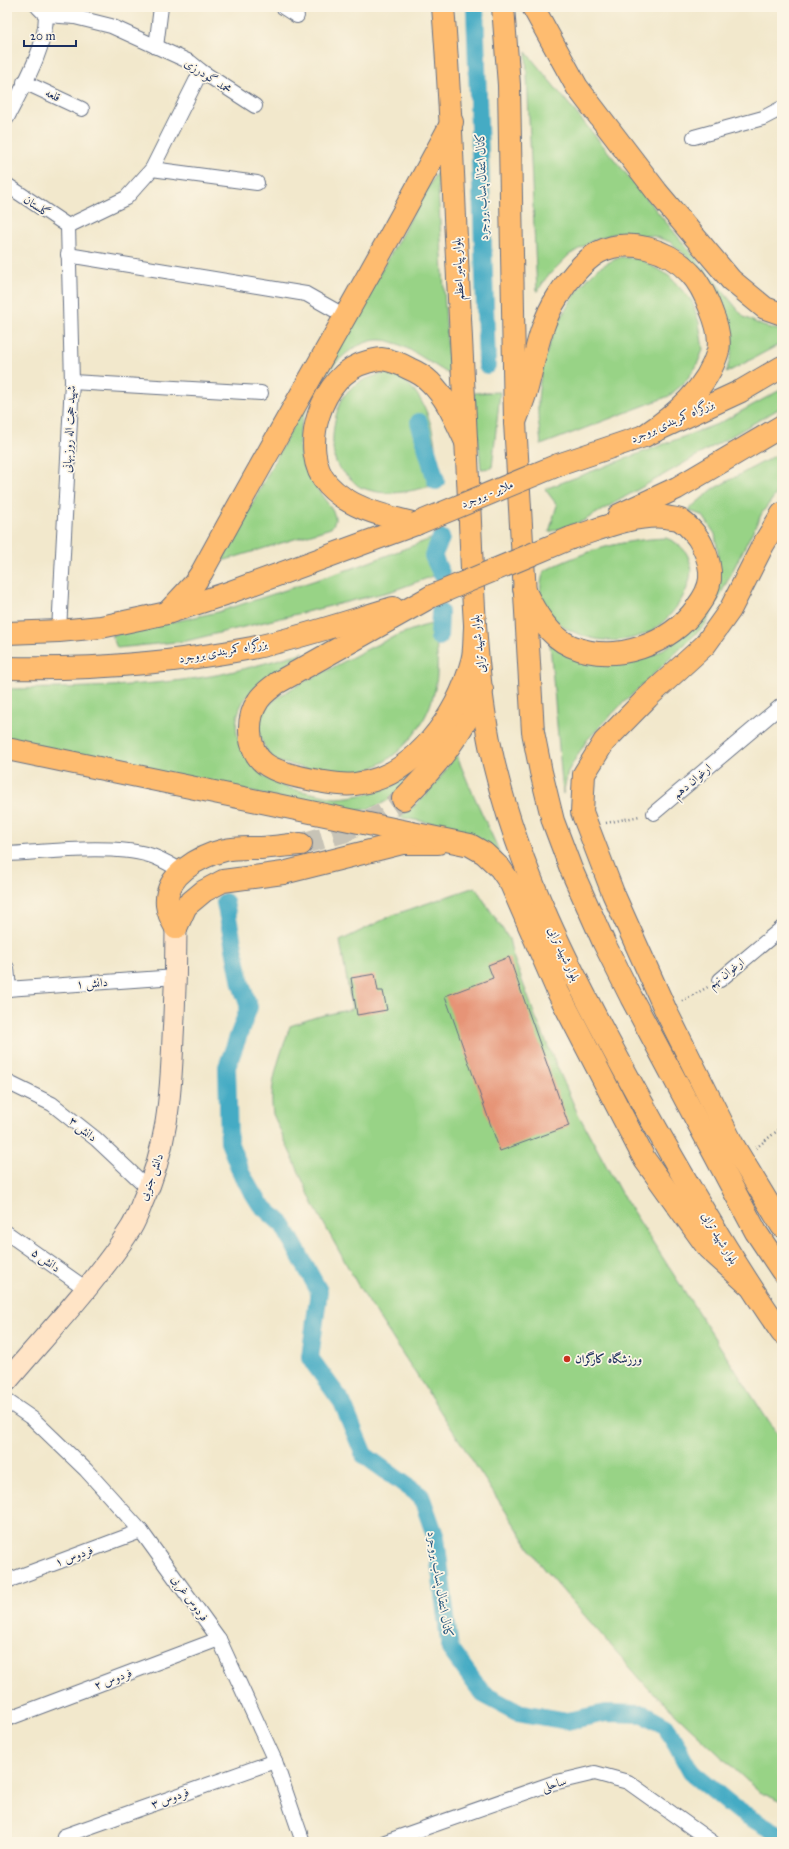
<svg xmlns="http://www.w3.org/2000/svg" width="789" height="1849" viewBox="0 0 789 1849" font-family="'IM FELL Great Primer',Amiri,serif">
<style>
.green{fill:#98d386;stroke:#5a8172}
.lines{fill:none;stroke-linecap:round;stroke-linejoin:round}
.canal{stroke:#44abc4;stroke-width:18}
.building{fill:#e69477}
.primary-tunnel{stroke:#c7c3b6;stroke-width:22;stroke-dasharray:22 11;stroke-linecap:butt}
.street-casing{stroke:#667084;stroke-width:16}
.secondary-casing{stroke:#667084;stroke-width:23}
.primary-casing{stroke:#667084;stroke-width:24}
.highway-casing{stroke:#667084;stroke-width:24}
.path{stroke:#667084;stroke-width:2.5;stroke-dasharray:1 3;stroke-linecap:butt}
.street{stroke:#fff;stroke-width:14}
.secondary{stroke:#ffe4c6;stroke-width:21}
.primary{stroke:#febc70;stroke-width:22}
.highway{stroke:#febc70;stroke-width:22}
.highway-bridge-casing{stroke:#667084;stroke-width:24;stroke-linecap:butt}
.highway-bridge{stroke:#febc70;stroke-width:22}
.poi-dot{fill:#c8321e;stroke:#fcf5e5;stroke-width:1.5}
.labels{text-anchor:middle;stroke-width:3.5;stroke-linejoin:round;paint-order:stroke}
.street-label{font-size:12px;fill:#1b2f5e;stroke:#fcf5e5}
.poi-label{font-size:12px;font-weight:bold;fill:#1b2f5e;stroke:#fcf5e5;text-anchor:start}
.water-label{font-size:13px;font-style:italic;fill:#295a82;stroke:#fcf5e5}
</style>
<rect width="100%" height="100%" fill="#fcf5e5"/>
<filter id="ink" filterUnits="userSpaceOnUse"><feTurbulence type="fractalNoise" baseFrequency=".025" numOctaves="2"/><feDisplacementMap in="SourceGraphic" scale="8" xChannelSelector="R" yChannelSelector="G"/><feConvolveMatrix kernelMatrix="1 2 1 2 8 2 1 2 1" color-interpolation-filters="sRGB"/></filter>
<filter id="wash" filterUnits="userSpaceOnUse"><feTurbulence type="fractalNoise" baseFrequency=".012" numOctaves="4" result="noise"/><feDisplacementMap in="SourceGraphic" scale="16" xChannelSelector="R" yChannelSelector="G"/><feGaussianBlur stdDeviation="0.9" result="paint"/><feColorMatrix in="noise" values="0 0 0 0 0 0 0 0 0 0 0 0 0 0 0 0 0 1.4 0 .05"/><feComposite in="paint" operator="in"/></filter>
<g filter="url(#wash)">
<rect width="100%" height="100%" fill="#f2e8cc"/>
<g class="green">
<polygon points="526,52 744,317 763,326 782,331 782,343 726,373 732,351 724,306 690,259 670,242 653,236 616,233 592,241 569,255 546,278 537,292"/>
<path d="M 437,172 L 449,374 C 431,364 402,341 382,340 C 340,338 299,405 299,442 C 299,466 313,483 326,501 C 329,505 334,512 335,517 C 336,521 333,525 331,528 L 222,561 L 288,436 Z"/>
<path d="M 621,257 L 640,259 L 669,276 L 692,301 L 699,322 L 703,350 L 696,367 L 684,383 L 669,396 L 541,445 C 540,431 537,416 538,402 C 540,355 560,308 592,274 C 600,266 611,261 621,257 Z"/>
<path d="M 386,373 C 391,374 397,375 401,378 C 426,395 436,433 436,462 C 436,470 433,478 431,486 C 408,492 386,497 363,488 C 358,487 354,482 351,479 C 346,475 341,470 338,466 C 328,450 334,410 344,396 C 354,382 371,376 386,373 Z"/>
<polygon points="782,389 782,407 583,521 549,532 557,505 545,489 720,423"/>
<polygon points="500,392 492,468 481,469 474,393"/>
<polygon points="782,452 782,486 762,513 705,625 620,706 587,740 568,771 563,794 550,644 626,661 639,660 657,653 679,639 717,594 718,552 715,534 703,516 688,510 713,489"/>
<polygon points="433,538 426,558 436,575 392,591 186,641 117,648 112,635 218,612 356,567"/>
<path d="M 666,538 C 712,555 685,606 657,627 C 635,643 603,644 579,634 C 571,631 561,627 556,620 C 540,603 537,594 544,571 C 585,551 619,540 666,538 Z"/>
<path d="M 435,623 C 436,640 438,658 437,675 C 434,717 404,758 364,771 C 339,778 316,772 293,765 C 288,764 279,763 275,760 C 265,752 256,733 260,719 C 266,697 311,679 330,669 C 364,651 397,632 435,623 Z"/>
<path d="M 304,652 C 285,667 255,683 243,702 C 226,731 244,764 270,780 C 283,788 300,791 316,794 C 323,795 330,798 337,798 C 354,797 374,793 390,787 C 401,782 408,774 420,773 C 392,798 385,809 345,812 L 7,740 L 7,689 C 70,688 135,687 198,678 C 234,673 269,662 304,652 Z"/>
<path d="M 456,754 C 472,795 492,832 508,873 L 470,835 L 454,827 L 398,817 C 425,802 440,779 456,754 Z"/>
<path d="M 475,887 L 509,939 L 513,956 L 535,1016 L 576,1110 L 621,1193 L 774,1430 L 782,1440 L 782,1802 L 759,1792 L 649,1689 L 542,1567 L 359,1287 L 314,1206 L 273,1114 C 268,1083 281,1055 290,1026 L 316,1017 L 352,1009 L 340,941 L 393,915 Z"/>
</g>
<g class="lines">
<g class="canal">
<polyline points="475,7 487,365"/>
<polyline points="419,422 436,481"/>
<polyline points="441,538 433,556 441,573"/>
<polyline points="439,637 440,612"/>
<polyline points="225,902 241,984 249,1007 227,1067 229,1142 242,1175 260,1204 283,1225 319,1291 310,1358 342,1402 364,1455 421,1496 436,1538 450,1649 483,1694 517,1712 567,1721 606,1713 644,1714 666,1726 691,1772 737,1810 782,1836"/>
</g>
</g>
<g id="blocks">
<g class="building">
<polygon points="509,957 569,1126 500,1151 445,996 493,978 488,965"/>
<polygon points="375,974 378,991 383,991 387,1010 357,1015 351,978"/>
</g>
</g>
</g>
<g filter="url(#ink)">
<use href="#blocks" fill-opacity="0" stroke="#667084" stroke-width="1"/>
<g class="lines">
<polyline class="primary-tunnel" points="301,844 343,832 378,816 403,799"/>
<defs>
<g id="street">
<polyline points="283,7 297,16"/>
<polyline points="46,15 75,17 111,26 190,62 201,71 255,106"/>
<polyline points="156,47 161,7"/>
<polyline points="24,82 82,109"/>
<path d="M 7,118 C 22,88 46,49 46,15 L 38,7"/>
<polyline points="694,137 763,118 782,108"/>
<polyline points="152,169 201,71"/>
<polyline points="7,185 68,226"/>
<polyline points="68,226 126,198 152,169 257,183"/>
<polyline points="68,255 306,294 345,316"/>
<polyline points="72,382 261,393"/>
<polyline points="59,631 72,382 68,226"/>
<polyline points="654,813 782,705"/>
<path d="M 7,854 C 48,852 110,844 149,855 C 160,858 171,865 182,871"/>
<polyline points="7,968 9,989"/>
<polyline points="720,980 782,928"/>
<polyline points="7,989 176,977"/>
<polyline points="7,1082 52,1104 96,1139 149,1189"/>
<polyline points="7,1233 85,1288"/>
<polyline points="7,1401 33,1419 86,1470 141,1531 219,1639 275,1761 303,1842"/>
<polyline points="7,1581 141,1531"/>
<polyline points="7,1719 219,1639"/>
<polyline points="64,1836 275,1761"/>
<polyline points="385,1842 553,1783 595,1773 628,1782 712,1842"/>
</g>
<path id="secondary" d="M 7,1381 C 49,1331 96,1283 131,1228 C 136,1220 139,1211 142,1203 C 167,1150 171,1095 173,1037 C 175,1001 176,965 176,928"/>
<g id="primary">
<path d="M 443,7 C 449,77 452,147 455,218 C 460,311 464,405 469,499 C 473,587 474,678 494,764 C 520,873 570,970 623,1068 C 672,1159 723,1248 782,1333"/>
<polyline points="503,7 509,85 515,422 533,732 541,772 553,821 571,869 604,943 631,997 756,1232 782,1271"/>
<path d="M 403,799 C 440,762 459,738 482,690"/>
<polyline points="176,928 186,906 204,891 223,881 283,873 402,843 438,843"/>
<path d="M 176,928 C 172,921 168,914 167,905 C 164,875 200,856 225,850 C 236,847 250,848 261,848 C 275,847 288,845 301,844"/>
</g>
<g id="highway">
<polyline points="533,7 577,87 657,192 731,280 765,308 782,314"/>
<path d="M 515,422 C 519,411 524,399 527,388 C 535,357 540,323 558,296 C 567,281 583,261 599,252 C 628,237 669,250 690,273 C 700,283 706,297 711,310 C 716,322 721,337 718,351 C 707,389 675,415 644,436"/>
<polyline points="558,465 644,436 741,391 782,367"/>
<polyline points="782,514 763,545 730,610 705,645 648,697 604,742 584,774 582,812 613,893 666,1011 733,1145 782,1226"/>
<polyline points="619,515 677,488 782,426"/>
<path d="M 416,524 C 386,516 350,509 328,485 C 297,451 321,373 367,362 C 371,361 377,359 381,359 C 391,360 401,364 410,369 C 417,372 425,377 430,382 C 447,398 456,421 466,442"/>
<path d="M 524,589 C 534,611 548,636 571,646 C 615,665 671,644 697,607 C 703,599 709,589 710,579 C 711,567 707,555 702,545 C 698,536 688,525 680,520 C 676,518 669,518 665,517 C 634,514 600,529 571,538"/>
<path d="M 432,596 L 277,683 C 270,689 263,693 258,701 C 246,719 247,749 264,763 C 276,773 303,778 318,781 C 330,783 343,786 355,784 C 414,778 458,715 472,661 C 475,651 474,639 475,628"/>
<path d="M 167,613 L 194,584 L 202,572 C 284,421 372,274 452,122"/>
<polyline points="7,633 59,631 101,627 167,613 225,594 416,524"/>
<path d="M 7,668 C 88,670 172,663 252,648 C 300,638 346,622 393,608"/>
<polyline points="7,749 470,845 484,853 500,868 511,884 558,992 645,1160 708,1248 749,1285"/>
</g>
</defs>
<use href="#street" class="street-casing"/>
<use href="#secondary" class="secondary-casing"/>
<use href="#primary" class="primary-casing"/>
<use href="#highway" class="highway-casing"/>
<g class="path">
<polyline points="606,823 640,816"/>
<polyline points="682,1001 708,987"/>
<polyline points="756,1148 782,1127"/>
</g>
<use href="#street" class="street"/>
<use href="#secondary" class="secondary"/>
<use href="#primary" class="primary"/>
<use href="#highway" class="highway"/>
<defs>
<g id="highway-bridge">
<polyline points="416,524 558,465"/>
<polyline points="432,596 571,538"/>
</g>
</defs>
<use href="#highway-bridge" class="highway-bridge-casing"/>
<use href="#highway-bridge" class="highway-bridge"/>
</g>
</g>
<circle class="poi-dot" cx="567" cy="1359" r="4"/>
<g class="labels">
<g class="street-label">
<text transform="translate(208 76) rotate(33)" y="4">محمد گودرزی</text>
<text transform="translate(53 95) rotate(26)" y="4">قلعه</text>
<text transform="translate(37 206) rotate(34)" y="4">گلستان</text>
<text transform="translate(458 269) rotate(-93)" y="4">بلوار پیامبر اعظم</text>
<text transform="translate(672 421) rotate(-24)" y="4">بزرگراه کمربندی بروجرد</text>
<text transform="translate(69 429) rotate(-87)" y="4">شهید حجت اله روزبهانی</text>
<text transform="translate(487 494) rotate(-22)" y="4">ملایر - بروجرد</text>
<text transform="translate(478 644) rotate(-96)" y="4">بلوار شهید ترابی</text>
<text transform="translate(223 651) rotate(-10)" y="4">بزرگراه کمربندی بروجرد</text>
<text transform="translate(692 781) rotate(-40)" y="4">ارغوان دهم</text>
<text transform="translate(564 954) rotate(65)" y="4">بلوار شهید ترابی</text>
<text transform="translate(726 973) rotate(-37)" y="4">ارغوان نهم</text>
<text transform="translate(92 983) rotate(-4)" y="4">دانش ۱</text>
<text transform="translate(83 1129) rotate(39)" y="4">دانش ۳</text>
<text transform="translate(151 1177) rotate(-70)" y="4">دانش جنوبی</text>
<text transform="translate(720 1238) rotate(59)" y="4">بلوار شهید ترابی</text>
<text transform="translate(46 1260) rotate(36)" y="4">دانش ۵</text>
<text transform="translate(74 1556) rotate(-20)" y="4">فردوس ۱</text>
<text transform="translate(190 1598) rotate(54)" y="4">فردوس غربی</text>
<text transform="translate(113 1679) rotate(-21)" y="4">فردوس ۲</text>
<text transform="translate(554 1784) rotate(-16)" y="4">ساحلی</text>
<text transform="translate(170 1798) rotate(-20)" y="4">فردوس ۳</text>
</g>
<g class="poi-label">
<text x="575" y="1363">ورزشگاه کارگران</text>
</g>
<g class="water-label">
<text transform="translate(481 186) rotate(-92)" y="5">کانال انتقال پساب بروجرد</text>
<text transform="translate(441 1585) rotate(81)" y="5">کانال انتقال پساب بروجرد</text>
</g>
</g>
<rect width="789" height="1849" fill="none" stroke="#fcf5e5" stroke-width="24"/>
<path d="M24 40v6h52v-6" fill="none" stroke="#1b2f5e" stroke-width="2"/>
<text x="30" y="40" font-size="12" fill="#1b2f5e" stroke="#fcf5e5" stroke-width="3" paint-order="stroke">20 m</text>
</svg>
